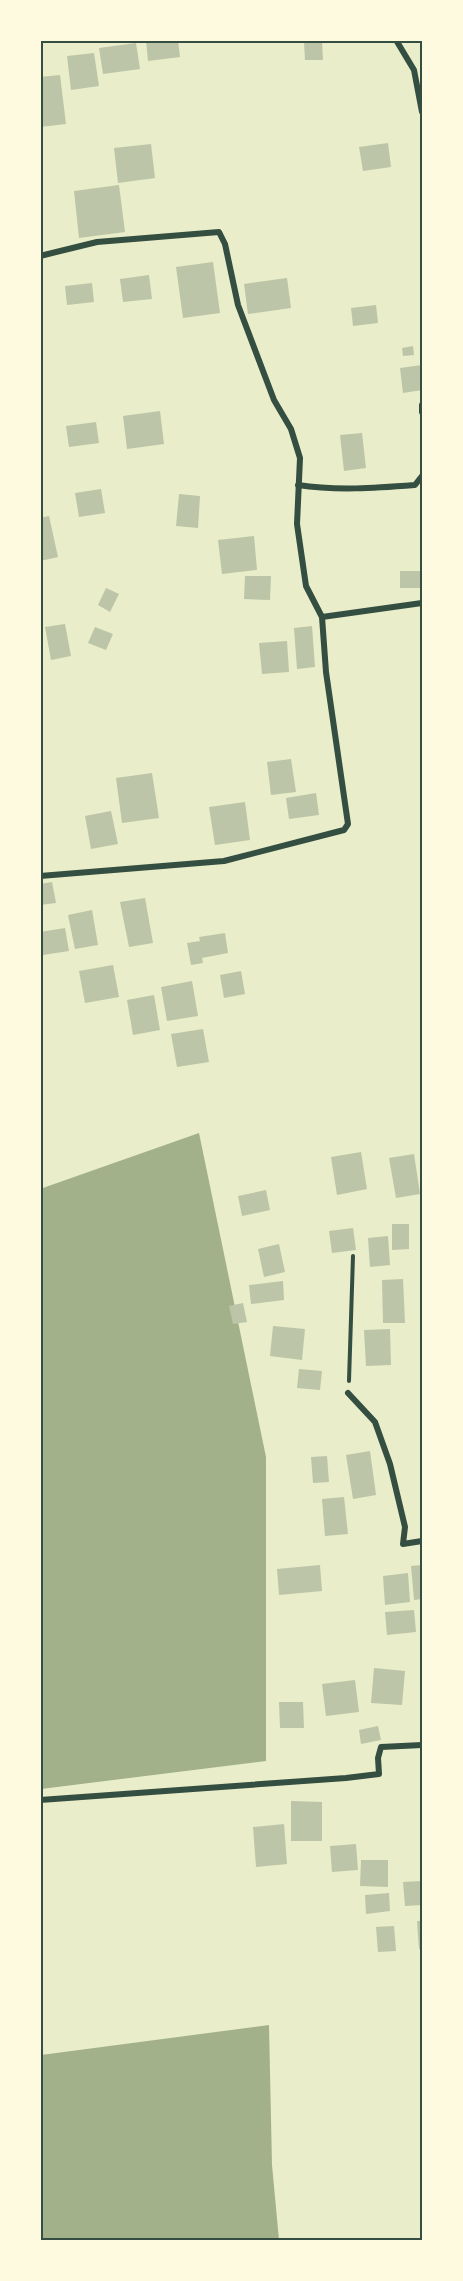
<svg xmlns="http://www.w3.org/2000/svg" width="463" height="2281" viewBox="0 0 463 2281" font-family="'DM Sans',sans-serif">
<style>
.water{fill:#a3b18a}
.building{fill:#bcc5a7}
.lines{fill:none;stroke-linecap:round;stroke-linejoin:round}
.path{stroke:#344e41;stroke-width:4}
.minor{stroke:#344e41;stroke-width:6}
.neatline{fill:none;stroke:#344e41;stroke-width:2}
</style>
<rect width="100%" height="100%" fill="#e9edc9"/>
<g class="water">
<polygon points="199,1133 266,1457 266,1761 41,1789 40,1189"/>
<polygon points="269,2025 272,2165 279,2240 41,2240 41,2055"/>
</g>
<g class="building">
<polygon points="146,40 178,40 180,57 148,61"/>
<polygon points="322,41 323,60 305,60 304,42"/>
<polygon points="136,43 140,69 103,74 99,48"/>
<polygon points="94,53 99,86 71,90 67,56"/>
<polygon points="60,75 66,124 40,127 40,77"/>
<polygon points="388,143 391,167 363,171 359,147"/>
<polygon points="151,144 155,178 118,183 114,148"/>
<polygon points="119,185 125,232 79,238 74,191"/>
<polygon points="213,262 220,313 183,318 176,267"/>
<polygon points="149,275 152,299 123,302 120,279"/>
<polygon points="287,278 291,308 248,314 244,284"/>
<polygon points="92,283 94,302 67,305 65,286"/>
<polygon points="376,305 378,323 353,326 351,308"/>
<polygon points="413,346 414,355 403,356 402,348"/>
<polygon points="422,365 422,390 403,393 400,368"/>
<polygon points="160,411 164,444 127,449 123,416"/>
<polygon points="96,422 99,443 69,447 66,426"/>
<polygon points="362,433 366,468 344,471 340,435"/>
<polygon points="101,489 105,513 79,517 75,493"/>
<polygon points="179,494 200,496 198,528 176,526"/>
<polygon points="49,516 58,557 40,561 40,518"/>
<polygon points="254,536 257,570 222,574 218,540"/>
<rect x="400" y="571" width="20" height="17"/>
<polygon points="245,576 271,576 270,600 244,599"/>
<polygon points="106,588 119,594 110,612 98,605"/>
<polygon points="65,624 71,656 51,660 45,627"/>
<polygon points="312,626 315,667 297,669 294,628"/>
<polygon points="95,627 113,634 106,650 88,643"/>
<polygon points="287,641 289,672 262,674 259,643"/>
<polygon points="291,759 296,792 271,795 267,762"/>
<polygon points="152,773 159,818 122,823 116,778"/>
<polygon points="316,793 319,815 289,819 286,798"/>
<polygon points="245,802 250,840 215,845 209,807"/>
<polygon points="111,811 118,844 91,849 85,816"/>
<polygon points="52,882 56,903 40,905 40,884"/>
<polygon points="145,898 153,943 129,947 120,902"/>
<polygon points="92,910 98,945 75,949 68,915"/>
<polygon points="65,928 69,951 43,955 40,932"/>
<polygon points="225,933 228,953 202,958 203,963 191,965 187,943 200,941 199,937"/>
<polygon points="113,965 119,997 85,1003 79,971"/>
<polygon points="241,971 245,994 224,998 220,975"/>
<polygon points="192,981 198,1016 167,1021 161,987"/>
<polygon points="154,995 160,1030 133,1035 127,1000"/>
<polygon points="203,1029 209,1062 177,1067 171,1034"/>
<polygon points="361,1152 367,1189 337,1195 331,1157"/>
<polygon points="414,1154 420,1194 396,1198 389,1158"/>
<polygon points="266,1190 270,1210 242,1216 238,1196"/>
<polygon points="392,1224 409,1224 409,1249 392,1250"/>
<polygon points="353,1228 356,1250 332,1253 329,1231"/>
<polygon points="388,1236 390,1265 370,1267 368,1238"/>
<polygon points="279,1244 285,1272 264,1277 258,1249"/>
<polygon points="403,1279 405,1323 383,1323 382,1280"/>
<polygon points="283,1281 284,1300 251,1304 249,1285"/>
<polygon points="243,1303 247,1322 233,1324 229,1306"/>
<polygon points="273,1326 305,1329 302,1360 270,1356"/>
<polygon points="390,1329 391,1365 366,1366 364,1330"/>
<polygon points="299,1369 322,1371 320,1390 297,1388"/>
<polygon points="370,1451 376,1495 353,1499 346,1455"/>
<polygon points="327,1456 329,1482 313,1483 311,1457"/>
<polygon points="344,1497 348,1534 325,1536 322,1499"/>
<polygon points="320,1565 322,1591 279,1595 277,1569"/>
<polygon points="422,1565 422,1599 414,1600 411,1566"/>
<polygon points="408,1573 410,1602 385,1605 383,1576"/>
<polygon points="414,1610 416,1632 387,1635 385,1612"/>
<polygon points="374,1668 405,1671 402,1705 371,1703"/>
<polygon points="355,1680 359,1712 326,1716 322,1684"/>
<polygon points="279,1702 303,1702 304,1728 280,1728"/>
<polygon points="378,1726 381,1740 361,1744 359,1730"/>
<polygon points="291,1801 322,1802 322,1841 291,1841"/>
<polygon points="284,1824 287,1864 256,1867 253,1827"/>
<polygon points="356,1844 358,1870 332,1872 330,1846"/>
<polygon points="361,1860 388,1860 388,1887 360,1886"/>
<polygon points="422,1881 422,1905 405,1906 403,1882"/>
<polygon points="389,1893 390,1911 366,1914 365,1895"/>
<polygon points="417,1921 422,1921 422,1949 419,1949"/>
<polygon points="394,1926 396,1951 378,1952 376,1927"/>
</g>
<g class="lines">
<polyline class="path" points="349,1381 353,1256"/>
<g class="minor">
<polyline points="396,40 414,70 422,112"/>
<polyline points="40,256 97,242 219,232 225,244 238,305 274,400 291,429 300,458 297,524 306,586 322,617 326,672 348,824 344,830 224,861 40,876"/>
<polyline points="422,405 422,412"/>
<path d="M 298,485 C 336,491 376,488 415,485 L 422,476"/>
<polyline points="322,617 422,603"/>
<polyline points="348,1393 375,1422 390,1464 405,1527 403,1544 422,1541"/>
<polyline points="40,1800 346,1778 379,1774 378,1758 381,1747 422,1745"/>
</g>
</g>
<rect width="463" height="2281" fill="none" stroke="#fefae0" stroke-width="84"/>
<rect x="42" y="42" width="379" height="2197" class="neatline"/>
</svg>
